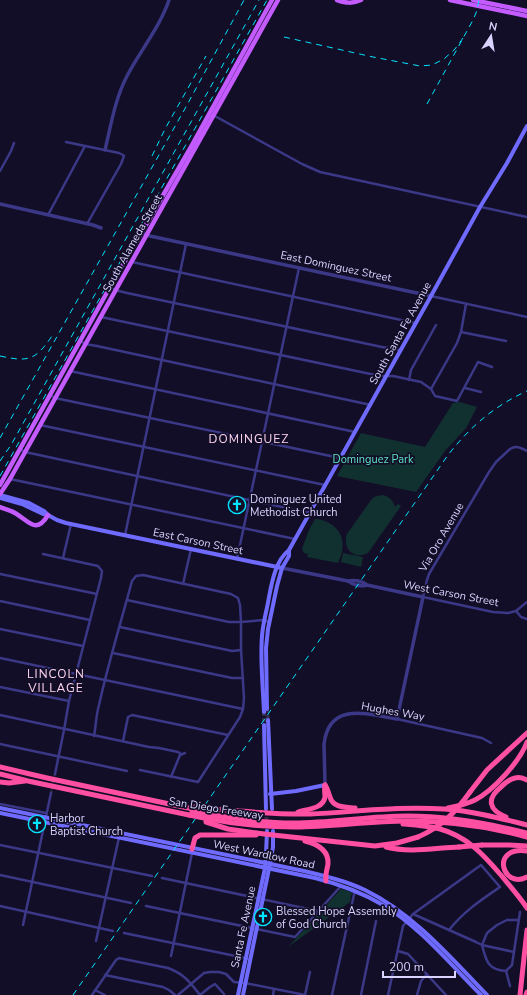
<svg xmlns="http://www.w3.org/2000/svg" width="527" height="995" viewBox="0 0 527 995" font-family="'Nunito Sans',sans-serif">
<style>
.green{fill:#113130}
.lines{fill:none;stroke-linecap:round;stroke-linejoin:round}
.minor-tunnel{stroke:#312c47;stroke-width:2.5;stroke-dasharray:2.5 1;stroke-linecap:butt}
.secondary-tunnel{stroke:#312c47;stroke-width:4;stroke-dasharray:4 2;stroke-linecap:butt}
.minor{stroke:#3b3887;stroke-width:2.5}
.tertiary{stroke:#3b3887;stroke-width:3.5}
.secondary{stroke:#706bff;stroke-width:4}
.primary{stroke:#c35bff;stroke-width:4.5}
.motorway{stroke:#ff4fa3;stroke-width:5}
.rail{stroke:#00e4ff;stroke-width:1;stroke-dasharray:6 5;stroke-linecap:butt}
.motorway-bridge{stroke:#ff4fa3;stroke-width:5}
.labels{text-anchor:middle;stroke-width:3.5;stroke-linejoin:round;paint-order:stroke}
.street-label{font-size:11px;fill:#d9d4ff;stroke:#130e27}
.park-label{font-size:11px;fill:#5ce4c2;stroke:#130e27}
.poi-label{font-size:11px;fill:#d9d4ff;stroke:#130e27;text-anchor:start}
.neighbourhood-label{font-size:12px;letter-spacing:1px;fill:#ffd6f0;stroke:#130e27}
</style>
<rect width="100%" height="100%" fill="#130e27"/>
<g class="green">
<polygon points="460,402 477,407 466,428 445,451 416,492 337,476 361,433 425,447 453,403"/>
<path d="M 382,495 C 389,496 393,500 395,507 L 398,504 L 401,506 L 368,553 C 354,560 342,549 347,534 L 371,500 L 374,497 Z"/>
<path d="M 315,519 C 332,520 346,533 342,551 C 342,555 339,559 338,563 L 307,557 L 308,554 L 304,553 L 302,549 L 309,530 Z"/>
<polygon points="343,553 363,557 361,567 341,562"/>
<polygon points="341,889 352,892 350,902 288,947"/>
</g>
<g class="lines">
<polyline class="minor-tunnel" points="51,793 55,774"/>
<g class="secondary-tunnel">
<polyline points="267,709 268,720"/>
<polyline points="264,712 264,725"/>
<polyline points="266,811 267,831"/>
</g>
<g class="minor">
<polyline points="213,115 302,164 320,172 527,217"/>
<polyline points="66,142 119,153 123,155 124,156 121,164 87,224"/>
<polyline points="0,171 11,151 14,143"/>
<polyline points="48,215 85,146"/>
<polyline points="132,262 415,323"/>
<polyline points="110,287 115,290 127,293 382,347 400,350"/>
<polyline points="431,296 527,317"/>
<polyline points="101,317 380,376 393,376 421,382 431,389 435,396 457,401 478,362 492,367"/>
<polyline points="461,332 506,341"/>
<polyline points="81,341 85,344 97,346 371,405"/>
<polyline points="70,371 355,432"/>
<polyline points="409,380 411,370 436,325"/>
<polyline points="465,388 481,392"/>
<polyline points="431,389 457,343 461,332 466,304"/>
<polyline points="50,395 55,398 340,458"/>
<polyline points="40,425 325,485"/>
<polyline points="20,449 25,452 310,513"/>
<path d="M 527,451 C 521,448 516,445 510,449 L 496,462 L 489,472 L 429,574 L 427,580 L 423,597 L 493,612 L 508,613 L 516,611 L 521,617 L 527,619"/>
<polyline points="10,479 295,539"/>
<polyline points="125,535 186,244"/>
<polyline points="43,554 98,566 102,571 101,578 69,701 64,730 55,774"/>
<polyline points="63,558 71,524"/>
<polyline points="237,559 299,268"/>
<polyline points="0,574 97,594"/>
<polyline points="183,584 191,549"/>
<polyline points="127,600 229,622 241,622 264,620 269,622"/>
<polyline points="0,601 90,620"/>
<polyline points="516,611 527,602"/>
<polyline points="120,627 232,651 241,650"/>
<polyline points="0,629 83,646"/>
<polyline points="113,653 232,678 243,678"/>
<polyline points="0,658 243,709"/>
<polyline points="0,687 69,701"/>
<polyline points="0,715 149,747 159,748 178,752 180,753 180,755"/>
<polyline points="397,719 482,738 491,743"/>
<path d="M 94,736 C 96,726 96,715 99,705 C 108,664 121,622 132,581 L 136,576 L 143,575 L 231,594 L 238,598 L 240,605 L 241,622 L 241,650 L 244,698 L 243,709 L 240,717 L 198,782 L 140,770"/>
<polyline points="123,741 128,717 132,715 228,735"/>
<polyline points="0,744 127,771"/>
<polyline points="180,755 185,753"/>
<polyline points="171,777 180,755"/>
<polyline points="0,804 46,813"/>
<polyline points="0,845 152,876"/>
<polyline points="0,875 131,903"/>
<polyline points="162,878 318,911"/>
<polyline points="0,906 113,931"/>
<polyline points="146,906 295,937 341,886"/>
<polyline points="413,914 476,942 482,945 514,952"/>
<polyline points="23,925 51,793"/>
<polyline points="124,933 250,959"/>
<polyline points="96,941 120,833"/>
<polyline points="398,951 408,954 446,995"/>
<polyline points="171,956 192,853"/>
<path d="M 506,971 C 488,970 486,961 482,945 L 487,933 L 497,925 L 507,920 L 518,920"/>
<polyline points="506,971 512,965 520,912"/>
<polyline points="506,971 510,986"/>
<polyline points="105,975 163,987 169,990 175,995"/>
<polyline points="95,990 105,995"/>
<path d="M 92,995 L 116,960 L 119,958 L 168,968 C 184,974 190,982 200,995"/>
<polyline points="178,995 204,973 210,972 219,972 226,974 234,982 245,983 305,995"/>
<polyline points="200,995 210,987 215,984 224,994"/>
<polyline points="273,995 274,989"/>
<polyline points="305,995 310,972"/>
<polyline points="332,995 355,890"/>
<polyline points="361,995 376,921"/>
<path d="M 388,995 L 403,926 L 413,914 L 481,865 L 500,887 C 481,900 463,912 449,930"/>
<polyline points="417,995 421,981 427,974"/>
</g>
<g class="tertiary">
<path d="M 105,150 C 111,125 115,99 127,76 C 140,51 160,27 169,0"/>
<polyline points="0,204 93,225 101,228"/>
<polyline points="144,234 150,236 431,296"/>
<path d="M 282,568 L 348,581 C 354,585 361,587 367,585 L 423,597 L 416,630 L 397,719 C 368,714 329,701 324,744 L 325,785"/>
<path d="M 348,581 C 355,580 362,581 367,585"/>
</g>
<g class="secondary">
<polyline points="0,495 29,503 44,511 48,515 57,520 66,523 282,568"/>
<polyline points="0,498 22,504 43,514 46,514"/>
<polyline points="267,709 266,648 268,629 277,586 282,568 289,556 289,550 394,362 431,296 480,207 507,163 527,126"/>
<path d="M 264,712 C 263,688 260,660 262,636 C 263,622 267,610 269,597 C 272,581 276,560 289,550"/>
<polyline points="268,720 272,809"/>
<polyline points="264,725 266,809"/>
<polyline points="270,794 296,791 325,785"/>
<path d="M 0,808 L 304,871 C 325,876 346,881 365,890 C 414,914 450,957 487,995"/>
<path d="M 0,813 L 315,878 C 339,884 361,892 383,905 C 419,926 451,965 481,995"/>
<polyline points="238,995 265,868 266,854 267,831"/>
<polyline points="243,995 270,864 273,847 273,831"/>
</g>
<g class="primary">
<path d="M 337,0 C 346,3 352,4 361,0"/>
<polyline points="450,0 527,16"/>
<polyline points="473,0 527,11"/>
<polyline points="0,485 110,287 191,147 272,0"/>
<polyline points="0,494 10,479 278,0"/>
<path d="M 0,507 C 5,509 10,510 15,513 C 29,521 36,535 48,515"/>
</g>
<g class="motorway">
<polyline points="0,767 47,778 193,809"/>
<polyline points="0,774 28,781 189,815"/>
<polyline points="0,782 9,783 25,781"/>
<path d="M 325,785 C 328,789 328,792 330,797 C 333,808 345,807 355,808"/>
<polyline points="470,792 487,770 527,733"/>
<path d="M 448,808 C 458,806 467,804 475,800 C 494,790 520,761 527,742"/>
<path d="M 210,809 C 244,811 277,815 310,814 C 355,812 399,806 444,809 C 472,811 499,818 527,825"/>
<path d="M 298,812 C 307,809 323,809 325,797 C 325,793 324,790 325,785"/>
<path d="M 207,814 C 236,819 265,823 294,823 C 332,823 369,816 407,816 C 448,816 487,823 527,833"/>
<path d="M 506,817 C 489,810 486,799 501,787 C 505,783 509,779 515,778 C 519,777 523,778 527,780"/>
<path d="M 204,818 C 234,824 264,827 295,827 C 332,827 369,821 407,821 C 447,821 488,826 527,837"/>
<polyline points="206,822 228,829 256,833"/>
<path d="M 403,824 C 415,825 428,826 440,829 C 466,836 483,854 500,874 C 509,885 519,896 527,908"/>
<polyline points="273,835 375,846 397,843 418,837"/>
<path d="M 305,841 C 317,844 329,850 328,864 C 327,870 325,875 326,881"/>
<polyline points="482,845 509,845 527,846"/>
<path d="M 386,847 C 409,853 435,848 459,847"/>
<polyline points="192,849 195,838 200,835 256,835"/>
<path d="M 527,851 C 489,846 503,890 527,877"/>
<polyline points="520,995 527,930"/>
<polyline points="526,995 527,992"/>
</g>
<g class="rail">
<polyline points="284,37 373,57 420,66 432,65 444,59 455,49 463,38"/>
<polyline points="427,104 473,20 476,13 479,0"/>
<polyline points="152,156 165,129 206,56"/>
<path d="M 0,356 C 28,362 35,361 52,336"/>
<polyline points="0,438 187,105 244,0"/>
<polyline points="0,461 11,445 259,0"/>
<polyline points="0,476 267,0"/>
<path d="M 73,995 L 448,455 C 470,427 494,406 527,391"/>
</g>
<g class="motorway-bridge">
<polyline points="194,807 210,809"/>
<polyline points="192,811 207,814"/>
<polyline points="189,815 204,818"/>
<polyline points="256,833 273,835"/>
<path d="M 418,837 C 441,827 455,813 470,792"/>
<polyline points="459,847 482,845"/>
</g>
</g>
<defs>
<symbol id="church-ring" viewBox="-11 -11 22 22"><circle r="9.5" fill="#130e27" stroke="#00e4ff" stroke-width="1.5"/><path d="M-1.2-6h2.4v3.5h3.3v2.4h-3.3V6h-2.4V-.1h-3.3v-2.4h3.3Z" fill="#00e4ff"/></symbol>
</defs>
<g fill-rule="evenodd">
<use href="#church-ring" x="227" y="495" width="20" height="20"/>
<use href="#church-ring" x="27" y="814" width="20" height="20"/>
<use href="#church-ring" x="253" y="907" width="20" height="20"/>
</g>
<g class="labels">
<g class="street-label">
<text transform="translate(132 243) rotate(-61)" y="4">South Alameda Street</text>
<text transform="translate(336 266) rotate(12)" y="4">East Dominguez Street</text>
<text transform="translate(400 333) rotate(-61)" y="4">South Santa Fe Avenue</text>
<text transform="translate(441 537) rotate(-60)" y="4">Via Oro Avenue</text>
<text transform="translate(198 541) rotate(12)" y="4">East Carson Street</text>
<text transform="translate(451 593) rotate(11)" y="4">West Carson Street</text>
<text transform="translate(393 711) rotate(10)" y="4">Hughes Way</text>
<text transform="translate(216 808) rotate(9)" y="4">San Diego Freeway</text>
<text transform="translate(264 854) rotate(12)" y="4">West Wardlow Road</text>
<text transform="translate(243 927) rotate(-78)" y="4">Santa Fe Avenue</text>
</g>
<g class="park-label">
<text x="373" y="463">Dominguez Park</text>
</g>
<g class="poi-label">
<text x="250" y="503">Dominguez United<tspan x="250" dy="13">Methodist Church</tspan></text>
<text x="50" y="822">Harbor<tspan x="50" dy="13">Baptist Church</tspan></text>
<text x="276" y="915">Blessed Hope Assembly<tspan x="276" dy="13">of God Church</tspan></text>
</g>
<g class="neighbourhood-label">
<text x="249" y="443">DOMINGUEZ</text>
<text x="56" y="678">LINCOLN<tspan x="56" dy="14">VILLAGE</tspan></text>
</g>
</g>
<g transform="translate(491 36) rotate(12)" stroke="#130e27" stroke-width="3" paint-order="stroke">
<path d="M0-3L7 15L0 10L-7 15Z" fill="#d9d4ff"/>
<text y="-6" font-size="11" font-weight="bold" text-anchor="middle" fill="#d9d4ff">N</text>
</g>
<path d="M383 971v6h72v-6" fill="none" stroke="#d9d4ff" stroke-width="2"/>
<text x="389" y="971" font-size="12" fill="#d9d4ff" stroke="#130e27" stroke-width="3" paint-order="stroke">200 m</text>
</svg>
